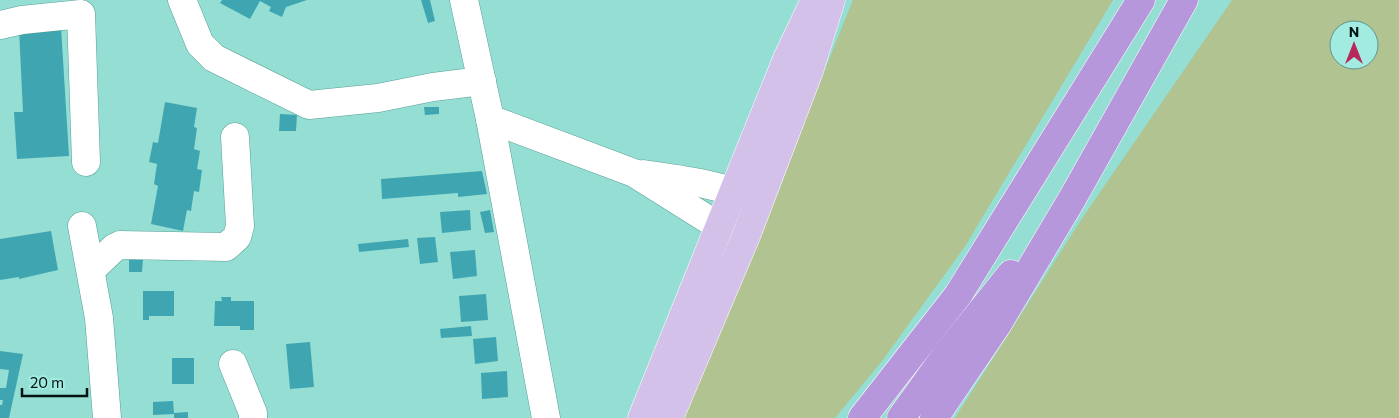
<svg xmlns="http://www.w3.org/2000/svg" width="1399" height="418" viewBox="0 0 1399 418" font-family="Commissioner,sans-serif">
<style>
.green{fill:#b0c390;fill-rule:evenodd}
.building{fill:#3fa6b1}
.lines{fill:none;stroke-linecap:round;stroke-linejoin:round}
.minor-casing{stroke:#58a097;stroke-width:29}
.major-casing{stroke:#fff;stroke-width:29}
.highway-casing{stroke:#fff;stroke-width:29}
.minor{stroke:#fff;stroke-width:28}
.major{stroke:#d4c1ea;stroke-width:28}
.highway{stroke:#b797dc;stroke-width:28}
</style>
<rect width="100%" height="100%" fill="#95ded4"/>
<g class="green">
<polygon points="853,0 1113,0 964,248 882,361 835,418 680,418 763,223"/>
<path d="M 1232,0 L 1399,0 L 1399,418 L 955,418 L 1081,220 ZM 1339,30 L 1369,30 L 1369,60 L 1339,60 Z"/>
</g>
<g class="building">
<polygon points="222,0 307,0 286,7 282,17 269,11 271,7 260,1 250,19 220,3"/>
<polygon points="421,0 430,0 435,21 428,23"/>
<polygon points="61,27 69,156 17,159 14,112 23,112 19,29"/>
<polygon points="165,102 197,108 194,127 197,128 194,149 200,151 197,169 202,170 199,192 194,191 191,211 187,210 183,231 151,224 158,186 154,184 157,164 149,162 153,142 158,143"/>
<polygon points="424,107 439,107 439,114 425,115"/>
<polygon points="280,114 297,115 296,131 279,131"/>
<polygon points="482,171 487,194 458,197 458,193 382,199 381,179"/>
<polygon points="470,210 471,230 442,233 440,212"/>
<polygon points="490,210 494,232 485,233 480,212"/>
<polygon points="51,231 58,270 19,279 19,277 0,280 0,239"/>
<polygon points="435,237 438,262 420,264 417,238"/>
<polygon points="408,239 409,247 359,252 358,244"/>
<polygon points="475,250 477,276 453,279 450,252"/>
<polygon points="129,259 143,259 142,272 129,272"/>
<polygon points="143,291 174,291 174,316 149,316 149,320 143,320"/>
<polygon points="486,294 488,320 461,322 459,296"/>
<polygon points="221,297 231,297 231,301 254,301 254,330 240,330 240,326 214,326 215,301 222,301"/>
<polygon points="471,326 472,336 441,338 440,329"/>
<polygon points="496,337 498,361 475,364 473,339"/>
<polygon points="310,342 314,387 290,389 286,344"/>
<polygon points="0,351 23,354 9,418 0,418 0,405 2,405 3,400 0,400 0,388 6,388 9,370 0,369"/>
<rect x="172" y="358" width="22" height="26"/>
<polygon points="507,371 508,397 482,399 481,373"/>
<polygon points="173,401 174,413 188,412 188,418 174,418 174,414 153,415 153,402"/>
</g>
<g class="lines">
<defs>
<g id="minor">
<polyline points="182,0 200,44 214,58 309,105 378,98 433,87 482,81"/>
<polyline points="464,0 490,119 634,173 720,227 746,236"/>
<polyline points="0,25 22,20 81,14 86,162"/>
<polyline points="490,119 546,418"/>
<path d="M 643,174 C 683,180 719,184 756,200"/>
<polyline points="82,226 99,318 107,418"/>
<polyline points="91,270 114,248 120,245 226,247 237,237 240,226 235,137"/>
<polyline points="233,364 253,413 253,418"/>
</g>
<g id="major">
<polyline points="642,418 787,59 815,0"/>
<polyline points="669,418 746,236 809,71 831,0"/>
</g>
<g id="highway">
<polyline points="862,418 958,295 1141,0"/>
<polyline points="901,418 947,354 1011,274"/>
<polyline points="934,418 997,325 1072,199 1184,0"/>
</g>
</defs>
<use href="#minor" class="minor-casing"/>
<use href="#major" class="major-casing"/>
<use href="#highway" class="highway-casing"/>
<use href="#minor" class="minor"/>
<use href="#major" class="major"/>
<use href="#highway" class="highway"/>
</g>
<g transform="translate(1354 45)"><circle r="24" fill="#a2ebe1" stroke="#61958e"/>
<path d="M0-4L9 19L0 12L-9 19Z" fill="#b6285b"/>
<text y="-8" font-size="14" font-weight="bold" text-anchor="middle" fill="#001311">N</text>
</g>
<path d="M22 388v8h65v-8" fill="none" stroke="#001311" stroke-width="2.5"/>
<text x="30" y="388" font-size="15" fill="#001311" stroke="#a2ebe1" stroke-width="4" paint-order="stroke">20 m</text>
</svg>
